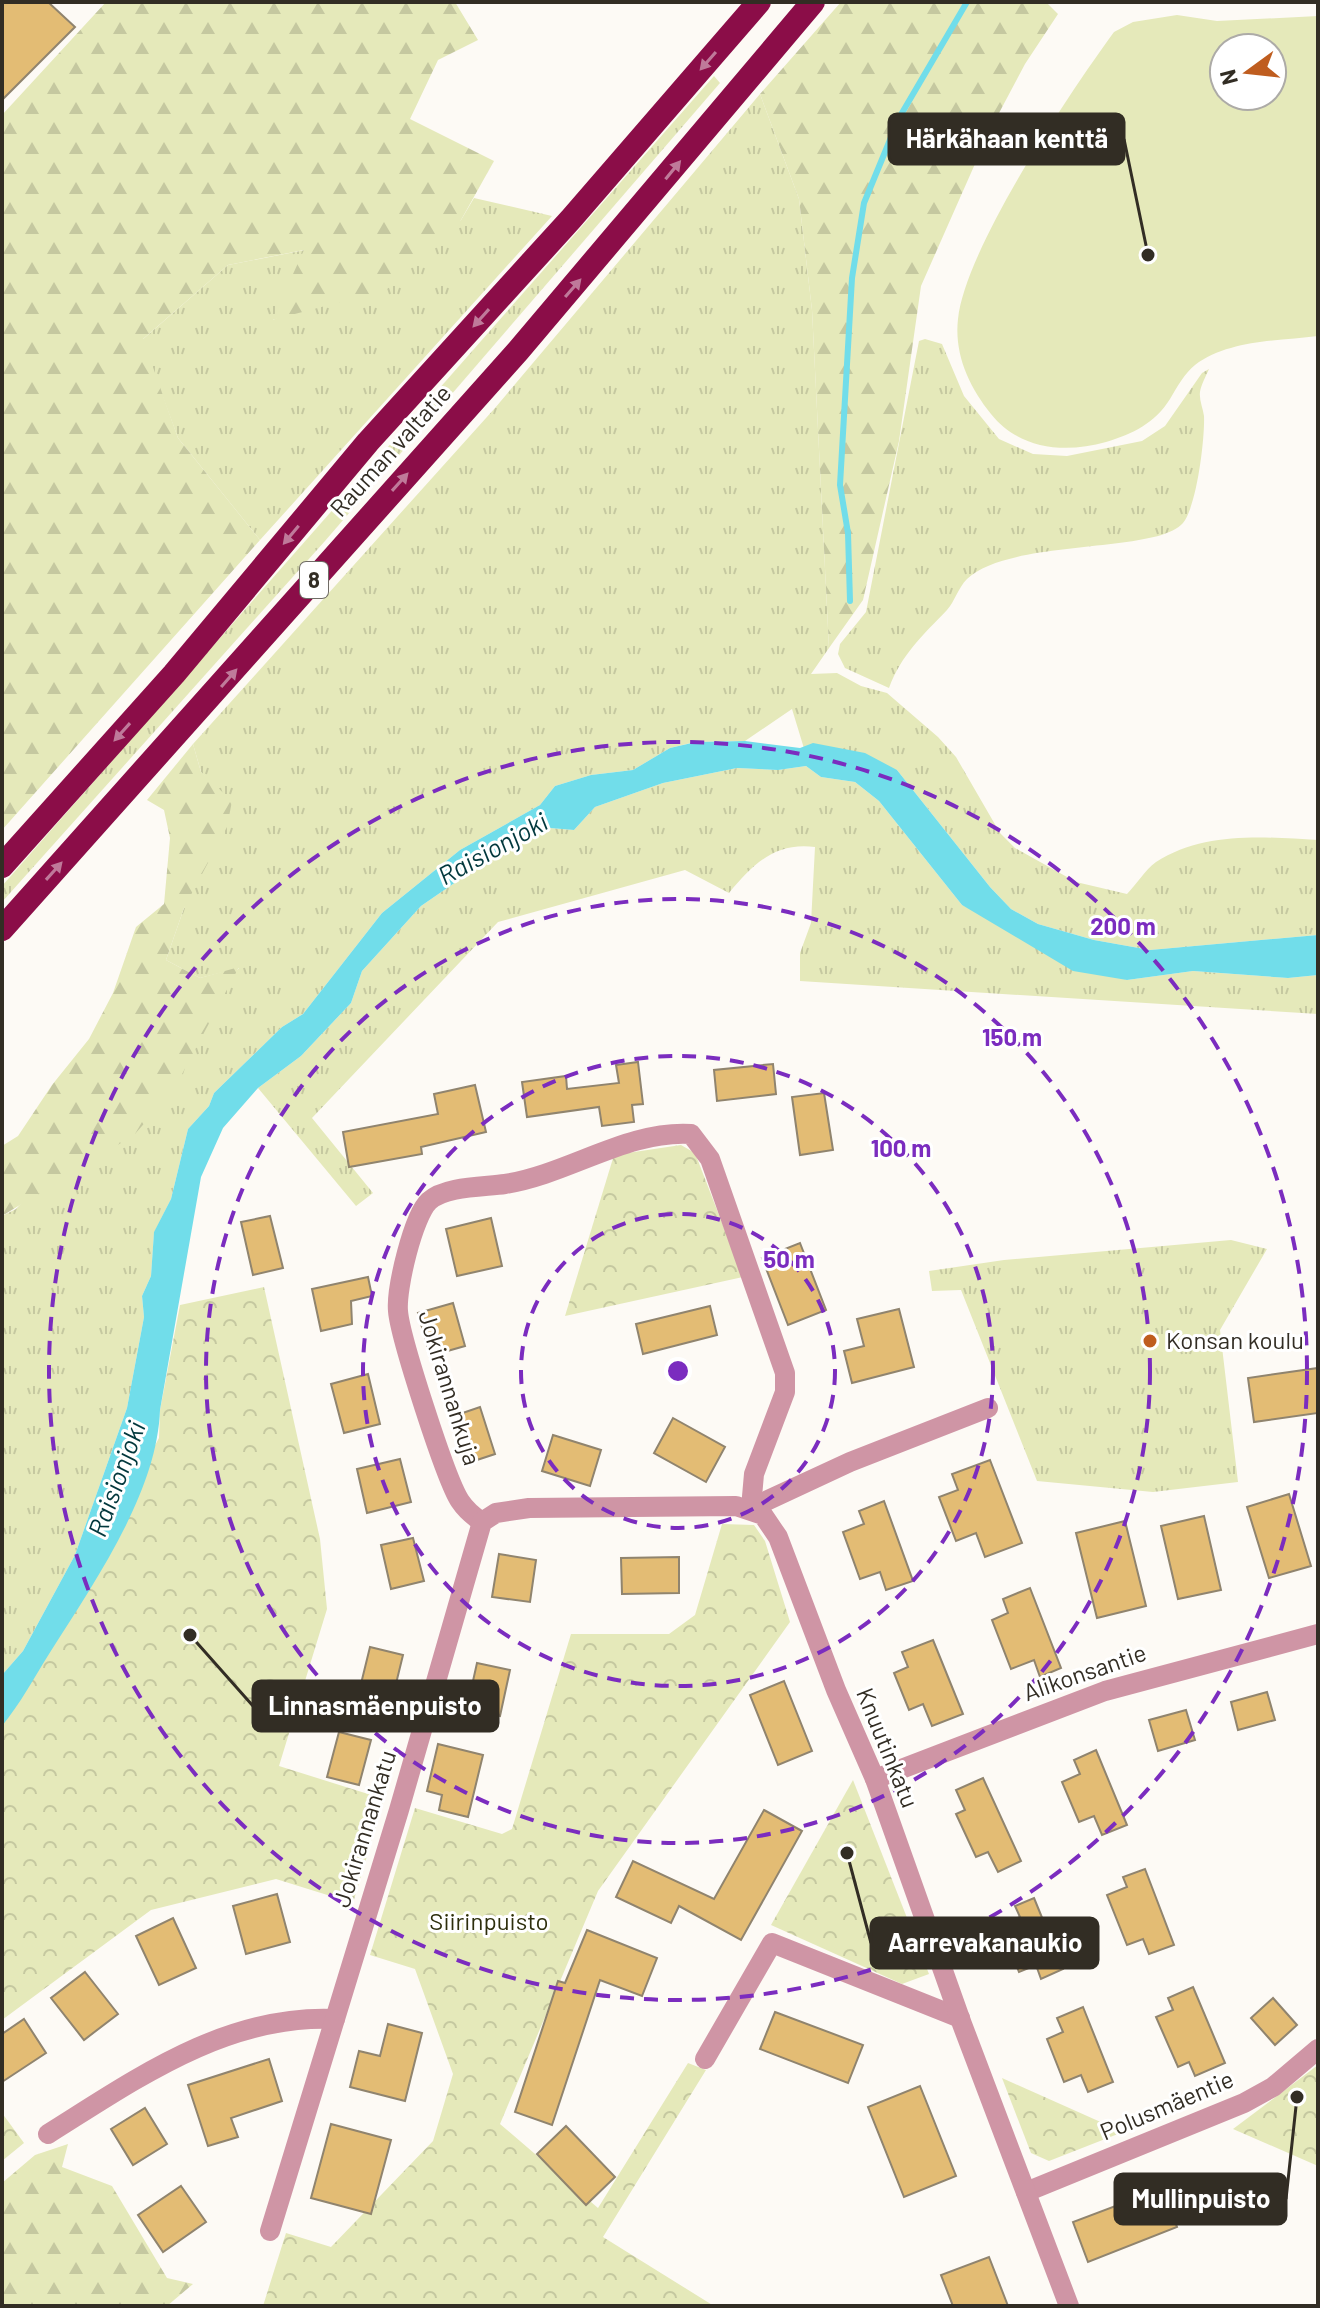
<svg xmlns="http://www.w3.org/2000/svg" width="1320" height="2308" viewBox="0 0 1320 2308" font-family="Barlow,sans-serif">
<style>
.grass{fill:url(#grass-tufts)}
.forest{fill:url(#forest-firs)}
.park{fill:url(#park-crowns)}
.pitch{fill:#e5e9ba;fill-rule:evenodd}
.water{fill:#71ddea}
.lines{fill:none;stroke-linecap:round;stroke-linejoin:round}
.stream{stroke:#71ddea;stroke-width:6}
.building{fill:#e3bc74;stroke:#90846e;stroke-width:2}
.street{stroke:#cf95a5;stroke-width:20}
.highway{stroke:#8b0d48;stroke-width:24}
.oneway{fill:#bf7a9a}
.ring{fill:none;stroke:#7b2cbf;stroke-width:4;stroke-dasharray:14 10}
.poi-dot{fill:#bf5d1f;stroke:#fff;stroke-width:3}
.labels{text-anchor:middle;stroke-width:6;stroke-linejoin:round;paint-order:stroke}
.shield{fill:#fff;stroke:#706c66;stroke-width:2}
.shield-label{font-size:22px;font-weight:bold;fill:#322d24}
.street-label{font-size:24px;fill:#322d24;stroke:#fff}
.poi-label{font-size:24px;fill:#322d24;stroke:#fff;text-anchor:start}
.park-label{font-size:24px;fill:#2d2e0c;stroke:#fff}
.water-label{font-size:26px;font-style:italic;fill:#02383d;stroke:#fff}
.centre{fill:#7b2cbf;stroke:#fff;stroke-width:4}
.ring-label{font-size:24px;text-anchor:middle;font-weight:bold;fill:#7b2cbf;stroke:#fff;stroke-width:6;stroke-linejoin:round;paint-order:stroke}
.leader{fill:none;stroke:#322d24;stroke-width:3}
.callout-dot{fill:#322d24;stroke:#fff;stroke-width:3}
.callout{fill:#322d24;stroke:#322d24;stroke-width:3}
.callout-label{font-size:26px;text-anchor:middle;font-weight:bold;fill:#fff}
</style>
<defs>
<pattern id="grass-tufts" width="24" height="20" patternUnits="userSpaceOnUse" patternTransform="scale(2)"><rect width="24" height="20" fill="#e5e9ba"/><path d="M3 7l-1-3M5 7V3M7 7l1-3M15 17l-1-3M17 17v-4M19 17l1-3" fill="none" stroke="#c5c8a0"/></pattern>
<pattern id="forest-firs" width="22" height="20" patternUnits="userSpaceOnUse" patternTransform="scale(2)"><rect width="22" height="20" fill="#e5e9ba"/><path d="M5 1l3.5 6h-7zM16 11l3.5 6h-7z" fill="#c5c8a0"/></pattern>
<pattern id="park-crowns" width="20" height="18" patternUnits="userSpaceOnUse" patternTransform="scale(2)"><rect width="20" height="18" fill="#e5e9ba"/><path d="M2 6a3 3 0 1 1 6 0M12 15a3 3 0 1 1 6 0" fill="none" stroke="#c5c8a0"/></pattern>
</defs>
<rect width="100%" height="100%" fill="#fdfaf5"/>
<g class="grass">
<polygon points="714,76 720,83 325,541 2,902 2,886"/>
<path d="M 760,94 L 799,199 L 812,310 L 829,648 L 811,674 L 837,673 L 861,686 L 887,693 L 938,737 L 956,757 L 1000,833 L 1015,848 L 1076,882 L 1127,894 C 1136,885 1145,870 1156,862 C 1204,831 1264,837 1318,840 L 1318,935 L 1150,950 L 1094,940 L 1038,924 L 1011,909 L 990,887 L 897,770 L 806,755 L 792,709 L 745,741 L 695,742 L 670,748 L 633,770 L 591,775 L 555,786 L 540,805 L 460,850 L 382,913 L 303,1014 L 282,1027 L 214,1093 L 209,1106 L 188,1129 L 171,1199 L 154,1233 L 151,1276 L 142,1296 L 144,1317 L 127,1408 L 75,1555 L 23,1651 L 2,1675 L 2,1216 L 16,1209 L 239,968 L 200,978 L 166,960 L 184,908 L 213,786 L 201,772 L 193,744 L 495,408 Z"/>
<polygon points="474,198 552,216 260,540 178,438 142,340 228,265 305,250 273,320 461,220"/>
<path d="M 925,339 L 942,344 L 964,396 L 999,439 L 1033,454 L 1067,456 L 1142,441 L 1165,426 L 1202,373 L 1209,369 C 1206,376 1201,385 1200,392 C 1199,400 1203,408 1204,416 C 1205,438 1197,506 1183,523 C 1157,554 1010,538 967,579 C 958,588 955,601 947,610 C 923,635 901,655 889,688 L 845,668 L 838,654 L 840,644 L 866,612 L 919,341 Z"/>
<path d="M 806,766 L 821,777 L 855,782 L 879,801 L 962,905 L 1127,980 L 1193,971 L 1288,978 L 1318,975 L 1318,1014 L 800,981 L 800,953 L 811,923 L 815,847 C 775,842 753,864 729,893 L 685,870 L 498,922 L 312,1118 L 373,1193 L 356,1206 L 258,1088 L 301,1056 L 351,1003 L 362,971 L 421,906 L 514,842 L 550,828 L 574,830 L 595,807 L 663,783 L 737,768 L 778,770 Z"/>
<polygon points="1231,1240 1267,1249 1220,1330 1238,1482 1153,1492 1037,1481 961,1290 932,1291 929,1271 1004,1260"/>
</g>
<g class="forest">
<polygon points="106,2 455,2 478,40 438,60 410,119 494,161 461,220 386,290 272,320 304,250 228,265 143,339 178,438 260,540 2,830 2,115"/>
<polygon points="841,2 1046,2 1058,14 1025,64 990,130 921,286 899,441 863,600 829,648 812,310 799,199 760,94"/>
<polygon points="193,744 201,772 232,801 227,827 184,908 166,960 200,978 239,967 173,1091 134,1135 2,1216 2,1146 18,1136 52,1085 89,1039 113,993 136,927 164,904 170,838 164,810 147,800"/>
<polygon points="68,2144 62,2167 112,2186 167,2278 193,2284 167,2306 2,2306 2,2183 35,2155"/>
</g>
<g class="park">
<polygon points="681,1145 695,1153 743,1277 565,1316 614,1155"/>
<polygon points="264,1287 320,1539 327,1609 279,1766 384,1799 353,1903 276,1879 151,1910 2,2020 2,1726 159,1438 160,1410 180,1305"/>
<polygon points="722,1524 754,1525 765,1541 790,1622 598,1891 500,2124 598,2208 688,2063 706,2070 603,2237 714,2306 263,2306 286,2233 331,2247 433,2141 453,2074 415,1969 370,1955 415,1808 502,1834 512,1829 571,1634 669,1634 695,1615"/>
<polygon points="853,1780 929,1974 902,1984 771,1925"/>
<polygon points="1318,2065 1318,2166 1233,2129"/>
<polygon points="1002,2078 1123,2132 1049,2161 1031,2153"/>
<polygon points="2,2113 24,2143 2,2161"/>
</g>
<path class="pitch" d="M 1177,15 L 1217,21 L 1318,16 L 1318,336 C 1278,341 1228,340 1195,365 C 1185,373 1177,387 1170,399 C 1155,423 1133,434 1106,442 C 1064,454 1019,449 991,414 C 969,387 954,354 958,319 C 965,249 1070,92 1114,32 L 1133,22 ZM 1224,48 L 1272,48 L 1272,96 L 1224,96 Z"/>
<path class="water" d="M 745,741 L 800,748 L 813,743 L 865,753 L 897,770 L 990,887 L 1011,909 L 1038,924 L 1094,940 L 1150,950 L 1318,935 L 1318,975 L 1288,978 L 1193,971 L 1127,980 L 1073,971 L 962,905 L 879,801 L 855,782 L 821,777 L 806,766 L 778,770 L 737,768 L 663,783 L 595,807 L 574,830 L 550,828 L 514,842 L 421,906 L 362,971 L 351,1003 L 301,1056 L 258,1088 L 223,1128 L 201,1177 L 160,1410 C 157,1494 93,1584 49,1654 C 34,1678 20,1704 2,1726 L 2,1675 L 23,1651 L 75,1555 L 127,1408 L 144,1317 L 142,1296 L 151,1276 L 154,1232 L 171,1199 L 188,1129 L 209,1106 L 214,1093 L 282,1027 L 303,1014 L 382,913 L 460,850 L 540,805 L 555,786 L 591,775 L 633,770 L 670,748 L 696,742 Z"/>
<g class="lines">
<polyline class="stream" points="850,601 848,533 840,485 852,278 864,203 899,118 967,2"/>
</g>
<g class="building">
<polygon points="2,2 48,2 75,27 2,100"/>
<polygon points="638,1062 643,1104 632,1105 634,1122 602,1126 599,1107 527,1117 522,1082 566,1076 567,1089 619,1083 616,1065"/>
<polygon points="773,1064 776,1094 717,1101 714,1070"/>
<polygon points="475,1085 486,1132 421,1147 422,1154 349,1167 343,1132 438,1114 434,1094"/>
<polygon points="824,1093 833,1150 800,1155 792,1097"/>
<polygon points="270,1216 283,1268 253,1275 241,1222"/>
<polygon points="491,1218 502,1266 457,1276 446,1229"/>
<polygon points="800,1243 826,1310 788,1325 762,1258"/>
<polygon points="368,1277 372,1296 351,1301 352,1324 321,1331 312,1289"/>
<polygon points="453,1303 465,1346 430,1356 418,1313"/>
<polygon points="710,1306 717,1335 643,1354 636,1324"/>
<polygon points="899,1309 914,1367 852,1383 844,1351 864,1346 857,1319"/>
<polygon points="1318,1368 1318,1413 1254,1422 1248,1378"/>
<polygon points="368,1374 380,1424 344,1433 331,1384"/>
<polygon points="480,1407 495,1454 465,1464 451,1417"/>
<polygon points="673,1418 725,1447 706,1482 654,1453"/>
<polygon points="553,1435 601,1450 590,1486 542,1471"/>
<polygon points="400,1459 411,1502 367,1513 357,1469"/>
<polygon points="990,1460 1022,1543 985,1557 976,1533 956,1541 939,1497 958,1490 952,1474"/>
<polygon points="1289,1494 1311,1566 1269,1578 1247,1507"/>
<polygon points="884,1501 913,1581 886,1590 880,1572 860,1579 843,1532 864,1524 859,1511"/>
<polygon points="1204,1516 1221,1590 1178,1599 1161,1526"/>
<polygon points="1125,1521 1146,1606 1097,1618 1076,1533"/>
<polygon points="413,1538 424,1581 391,1589 381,1545"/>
<polygon points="499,1554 536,1560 530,1602 492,1597"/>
<polygon points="679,1557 679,1593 622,1594 621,1558"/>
<polygon points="1030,1588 1061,1668 1040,1677 1034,1660 1011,1669 992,1620 1008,1613 1003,1599"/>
<polygon points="933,1640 963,1714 932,1726 923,1704 909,1710 894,1673 908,1667 902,1652"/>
<polygon points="370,1647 403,1655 391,1704 358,1696"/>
<polygon points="477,1663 510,1670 500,1716 467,1708"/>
<polygon points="784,1681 812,1751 778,1765 750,1695"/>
<polygon points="1267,1692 1275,1720 1238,1730 1231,1702"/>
<polygon points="1186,1710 1195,1740 1158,1751 1149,1720"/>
<polygon points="339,1732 371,1740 359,1785 327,1777"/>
<polygon points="438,1744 483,1755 468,1817 439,1810 442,1795 427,1791"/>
<polygon points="1096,1750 1127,1825 1102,1835 1094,1816 1079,1822 1062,1782 1080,1774 1074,1760"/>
<polygon points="983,1778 1021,1861 998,1872 988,1852 976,1857 956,1814 965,1810 956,1790"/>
<polygon points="764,1810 802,1831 741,1940 679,1906 671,1923 616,1897 633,1861 714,1899"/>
<polygon points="1145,1869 1174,1945 1149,1954 1143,1939 1127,1945 1107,1895 1127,1887 1123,1877"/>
<polygon points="277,1894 290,1942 246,1954 233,1906"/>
<polygon points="1034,1898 1063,1969 1041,1979 1036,1965 1019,1972 1000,1925 1020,1917 1015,1906"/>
<polygon points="173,1918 196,1968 159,1985 136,1936"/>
<polygon points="587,1930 657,1958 642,1996 600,1980 552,2125 515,2112 558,1981 565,1983"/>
<polygon points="85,1972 118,2014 84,2040 51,1998"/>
<polygon points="1193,1987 1225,2063 1195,2076 1189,2062 1178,2067 1156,2017 1173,2010 1168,1998"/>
<polygon points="1273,1998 1297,2025 1275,2045 1251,2018"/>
<polygon points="1083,2007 1113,2082 1088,2092 1081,2075 1064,2082 1047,2039 1063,2032 1057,2018"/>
<polygon points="775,2012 863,2045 848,2083 760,2049"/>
<polygon points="24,2019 46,2053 2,2082 2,2034"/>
<polygon points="388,2024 422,2033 405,2101 350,2087 359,2051 380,2056"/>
<polygon points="269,2059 282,2101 231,2118 238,2137 208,2146 188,2085"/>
<polygon points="920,2086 956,2176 904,2197 868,2107"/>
<polygon points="145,2108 167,2144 133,2165 111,2129"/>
<polygon points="331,2124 391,2140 371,2214 311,2198"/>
<polygon points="566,2126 615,2177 586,2205 537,2154"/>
<polygon points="181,2186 206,2222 163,2252 138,2215"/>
<polygon points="1163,2188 1177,2227 1088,2262 1073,2222"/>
<polygon points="989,2257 1008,2306 953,2306 941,2275"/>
</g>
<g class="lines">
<g class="street">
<polyline points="751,1508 850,1462 988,1408"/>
<path d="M 482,1522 C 473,1516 466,1510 460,1501 C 446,1480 400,1337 398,1311 C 396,1289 413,1216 429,1201 C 445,1186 484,1187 505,1184 C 569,1174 627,1130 691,1134 L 710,1159 L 785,1373 L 785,1392 L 754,1474 L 751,1508"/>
<polyline points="875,1779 1105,1691 1318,1634"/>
<polyline points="705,2059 772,1943 960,2018"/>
<path d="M 48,2134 C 136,2079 226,2014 335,2019"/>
<polyline points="1026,2192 1244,2103 1273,2087 1318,2049"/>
<polyline points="270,2231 399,1810 482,1522 496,1513 529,1508 736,1506 763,1515 778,1537 836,1690 875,1779 962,2024 1069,2306"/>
</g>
<g class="highway">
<polyline points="2,866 174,674 368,442 571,219 759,2"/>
<polyline points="2,929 518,351 813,2"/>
</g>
</g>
<defs><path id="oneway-solid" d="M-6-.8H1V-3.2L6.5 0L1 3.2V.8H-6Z" transform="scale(2)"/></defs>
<g class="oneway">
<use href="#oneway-solid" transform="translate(708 61) rotate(131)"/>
<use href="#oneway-solid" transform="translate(673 170) rotate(-51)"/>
<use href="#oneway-solid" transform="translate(573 288) rotate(-49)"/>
<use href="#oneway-solid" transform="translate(481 318) rotate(132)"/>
<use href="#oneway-solid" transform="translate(400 482) rotate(-48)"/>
<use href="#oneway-solid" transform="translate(291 535) rotate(130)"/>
<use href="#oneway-solid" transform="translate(229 678) rotate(-49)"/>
<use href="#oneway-solid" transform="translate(122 732) rotate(132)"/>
<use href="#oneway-solid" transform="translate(54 871) rotate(-48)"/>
</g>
<g class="ring">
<circle cx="678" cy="1371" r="157"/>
<circle cx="678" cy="1371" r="315"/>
<circle cx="678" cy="1371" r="472"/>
<circle cx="678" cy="1371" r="629"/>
</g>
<circle class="poi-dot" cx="1150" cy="1341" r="8"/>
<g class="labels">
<rect class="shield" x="300" y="562" width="28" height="36" rx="6"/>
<g class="shield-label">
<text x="314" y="588">8</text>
</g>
<g class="street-label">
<text transform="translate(391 451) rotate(-48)" y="8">Rauman valtatie</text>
<text transform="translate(449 1388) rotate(73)" y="8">Jokirannankuja</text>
<text transform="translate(1085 1673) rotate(-19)" y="8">Alikonsantie</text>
<text transform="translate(887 1748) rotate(68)" y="8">Knuutinkatu</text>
<text transform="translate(365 1829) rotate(-73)" y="8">Jokirannankatu</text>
<text transform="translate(1167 2106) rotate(-23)" y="8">Polusmäentie</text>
</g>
<g class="poi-label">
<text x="1166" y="1349">Konsan koulu</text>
</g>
<g class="park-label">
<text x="489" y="1930">Siirinpuisto</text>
</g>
<g class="water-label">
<text transform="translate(493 849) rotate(-29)" y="9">Raisionjoki</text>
<text transform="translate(117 1479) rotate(-70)" y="9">Raisionjoki</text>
</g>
</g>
<circle cx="678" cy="1371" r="12" class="centre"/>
<g class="ring-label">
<text x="1123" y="935">200 m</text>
<text x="1012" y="1046">150 m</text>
<text x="901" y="1157">100 m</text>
<text x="789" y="1268">50 m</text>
</g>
<path class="leader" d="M1148 255L1124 139M190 1635L253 1706M847 1853L871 1943M1297 2097L1286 2199"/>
<g class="callout-dot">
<circle cx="1148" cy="255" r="8"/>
<circle cx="190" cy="1635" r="8"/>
<circle cx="847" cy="1853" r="8"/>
<circle cx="1297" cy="2097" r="8"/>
</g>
<g class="callout">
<rect x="889" y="114" width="235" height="50" rx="8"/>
<rect x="253" y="1681" width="245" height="50" rx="8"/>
<rect x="871" y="1918" width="227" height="50" rx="8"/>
<rect x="1115" y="2174" width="171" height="50" rx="8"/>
</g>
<g class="callout-label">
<text x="1007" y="148">Härkähaan kenttä</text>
<text x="375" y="1715">Linnasmäenpuisto</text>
<text x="985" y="1952">Aarrevakanaukio</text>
<text x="1201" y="2208">Mullinpuisto</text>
</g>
<rect width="1320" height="2308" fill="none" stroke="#322d24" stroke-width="8"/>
<g transform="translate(1248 72) rotate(255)"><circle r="38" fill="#ffffff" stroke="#adaba7" stroke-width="2"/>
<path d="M0-6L14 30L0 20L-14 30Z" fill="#bf5d1f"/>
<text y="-12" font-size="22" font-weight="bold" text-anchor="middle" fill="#322d24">N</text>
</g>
</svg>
